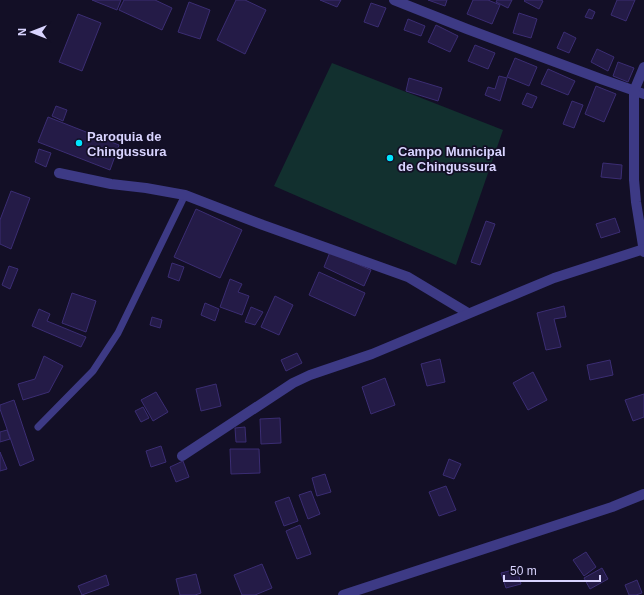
<svg xmlns="http://www.w3.org/2000/svg" width="644" height="595" viewBox="0 0 644 595" font-family="Arial,sans-serif">
<style>
.green{fill:#12302f}
.building{fill:#241b47;stroke:#3b2d73}
.lines{fill:none;stroke-linecap:round;stroke-linejoin:round}
.lane{stroke:#3d3a85;stroke-width:7}
.street{stroke:#3d3a85;stroke-width:10}
.poi-dot{fill:#00e5ff;stroke:#130f26;stroke-width:1.5}
.labels{text-anchor:middle;stroke-width:3.5;stroke-linejoin:round;paint-order:stroke}
.poi-label{font-size:13px;font-weight:bold;fill:#d9d4ff;stroke:#130f26;text-anchor:start}
</style>
<rect width="100%" height="100%" fill="#130f26"/>
<polygon class="green" points="332,63 503,130 456,265 274,186"/>
<g class="building">
<polygon points="92,0 121,0 117,10"/>
<polygon points="124,0 155,0 172,8 162,30 119,10"/>
<polygon points="236,0 245,0 266,10 245,54 217,40"/>
<polygon points="320,0 341,0 337,7"/>
<polygon points="428,0 447,0 445,6"/>
<polygon points="473,0 488,0 500,5 492,24 467,14"/>
<polygon points="497,0 512,0 508,8 496,2"/>
<polygon points="525,0 541,0 543,1 539,9 524,1"/>
<polygon points="617,0 635,0 626,21 611,15"/>
<polygon points="189,2 210,10 200,39 178,32"/>
<polygon points="371,3 386,8 378,27 364,22"/>
<polygon points="589,9 595,12 592,19 585,17"/>
<polygon points="519,13 537,19 531,38 513,33"/>
<polygon points="78,14 101,23 82,71 59,62"/>
<polygon points="408,19 425,26 421,36 404,30"/>
<polygon points="436,25 458,36 450,52 428,42"/>
<polygon points="564,32 576,38 569,53 557,48"/>
<polygon points="475,45 495,53 488,69 468,61"/>
<polygon points="597,49 614,57 608,71 591,62"/>
<polygon points="515,58 537,67 529,86 507,77"/>
<polygon points="618,62 634,68 628,82 613,76"/>
<polygon points="548,69 575,81 568,95 541,84"/>
<polygon points="499,76 507,78 500,101 485,95 488,87 495,89"/>
<polygon points="409,78 442,88 438,101 406,91"/>
<polygon points="596,86 616,94 604,122 585,114"/>
<polygon points="527,93 537,97 532,108 522,104"/>
<polygon points="572,101 583,105 574,128 563,124"/>
<polygon points="56,106 67,110 63,121 52,116"/>
<polygon points="48,117 119,145 110,170 38,142"/>
<polygon points="39,149 51,153 46,167 35,162"/>
<polygon points="603,163 622,165 621,179 601,177"/>
<polygon points="11,191 30,198 11,249 0,244 0,220"/>
<polygon points="196,209 242,230 220,278 174,257"/>
<polygon points="615,218 620,232 601,238 596,224"/>
<polygon points="486,221 495,224 480,265 471,262"/>
<polygon points="330,252 371,270 364,286 324,267"/>
<polygon points="172,263 184,267 179,281 168,277"/>
<polygon points="9,266 18,269 10,289 2,285"/>
<polygon points="319,272 365,293 355,316 309,295"/>
<polygon points="230,279 242,284 238,292 249,296 242,315 220,307"/>
<polygon points="72,293 96,301 86,332 62,323"/>
<polygon points="275,296 293,305 279,335 261,327"/>
<polygon points="205,303 219,309 215,321 201,315"/>
<polygon points="564,306 566,317 554,319 561,347 546,350 537,313"/>
<polygon points="251,307 263,312 255,325 245,322"/>
<polygon points="39,309 50,314 47,321 86,337 81,347 32,326"/>
<polygon points="152,317 162,320 160,328 150,325"/>
<polygon points="297,353 302,363 286,371 281,360"/>
<polygon points="44,356 63,366 49,392 23,400 18,384 35,379"/>
<polygon points="440,359 445,382 427,386 421,364"/>
<polygon points="610,360 613,375 590,380 587,365"/>
<polygon points="533,372 547,400 528,410 513,383"/>
<polygon points="385,378 395,405 371,414 362,387"/>
<polygon points="216,384 221,406 201,411 196,389"/>
<polygon points="156,392 168,412 153,421 141,400"/>
<polygon points="644,394 644,417 633,421 625,400"/>
<polygon points="14,400 34,460 20,466 0,409 0,405"/>
<polygon points="143,407 149,418 141,422 135,411"/>
<polygon points="280,418 281,443 261,444 260,419"/>
<polygon points="245,427 246,442 236,442 235,428"/>
<polygon points="7,430 10,439 0,442 0,432"/>
<polygon points="161,446 166,462 151,467 146,451"/>
<polygon points="230,449 259,449 260,473 231,474"/>
<polygon points="0,452 7,469 0,471"/>
<polygon points="449,459 461,464 454,479 443,475"/>
<polygon points="183,461 189,477 176,482 170,467"/>
<polygon points="325,474 331,492 317,496 312,478"/>
<polygon points="446,486 456,510 439,516 429,492"/>
<polygon points="311,491 320,514 308,519 299,495"/>
<polygon points="289,497 298,521 284,526 275,502"/>
<polygon points="300,525 311,554 297,559 286,531"/>
<polygon points="586,552 596,567 584,576 573,560"/>
<polygon points="262,564 272,588 255,595 242,595 234,575"/>
<polygon points="602,568 608,579 590,589 584,578"/>
<polygon points="517,569 521,584 506,588 501,573"/>
<polygon points="196,574 201,593 195,595 180,595 176,579"/>
<polygon points="106,575 109,585 82,595 78,586"/>
<polygon points="637,580 642,593 636,595 629,595 625,585"/>
</g>
<g class="lines">
<polyline class="lane" points="38,427 93,371 118,333 185,195"/>
<g class="street">
<polyline points="394,0 467,29 601,79 644,94"/>
<polyline points="644,67 634,91 634,180 636,202 644,252"/>
<polyline points="59,173 111,184 146,188 185,195 263,225 408,277 468,313"/>
<polyline points="182,456 293,383 310,375 372,354 554,278 644,249"/>
<polyline points="343,595 612,507 644,494"/>
</g>
</g>
<g class="poi-dot">
<circle cx="79" cy="143" r="4"/>
<circle cx="390" cy="158" r="4"/>
</g>
<g class="labels">
<g class="poi-label">
<text x="87" y="141">Paroquia de<tspan x="87" dy="15">Chingussura</tspan></text>
<text x="398" y="156">Campo Municipal<tspan x="398" dy="15">de Chingussura</tspan></text>
</g>
</g>
<g transform="translate(32 32) rotate(270)" stroke="#130f26" stroke-width="3" paint-order="stroke">
<path d="M0-3L7 15L0 10L-7 15Z" fill="#d9d4ff"/>
<text y="-6" font-size="11" font-weight="bold" text-anchor="middle" fill="#d9d4ff">N</text>
</g>
<path d="M504 575v6h96v-6" fill="none" stroke="#d9d4ff" stroke-width="2"/>
<text x="510" y="575" font-size="12" fill="#d9d4ff" stroke="#130f26" stroke-width="3" paint-order="stroke">50 m</text>
</svg>
